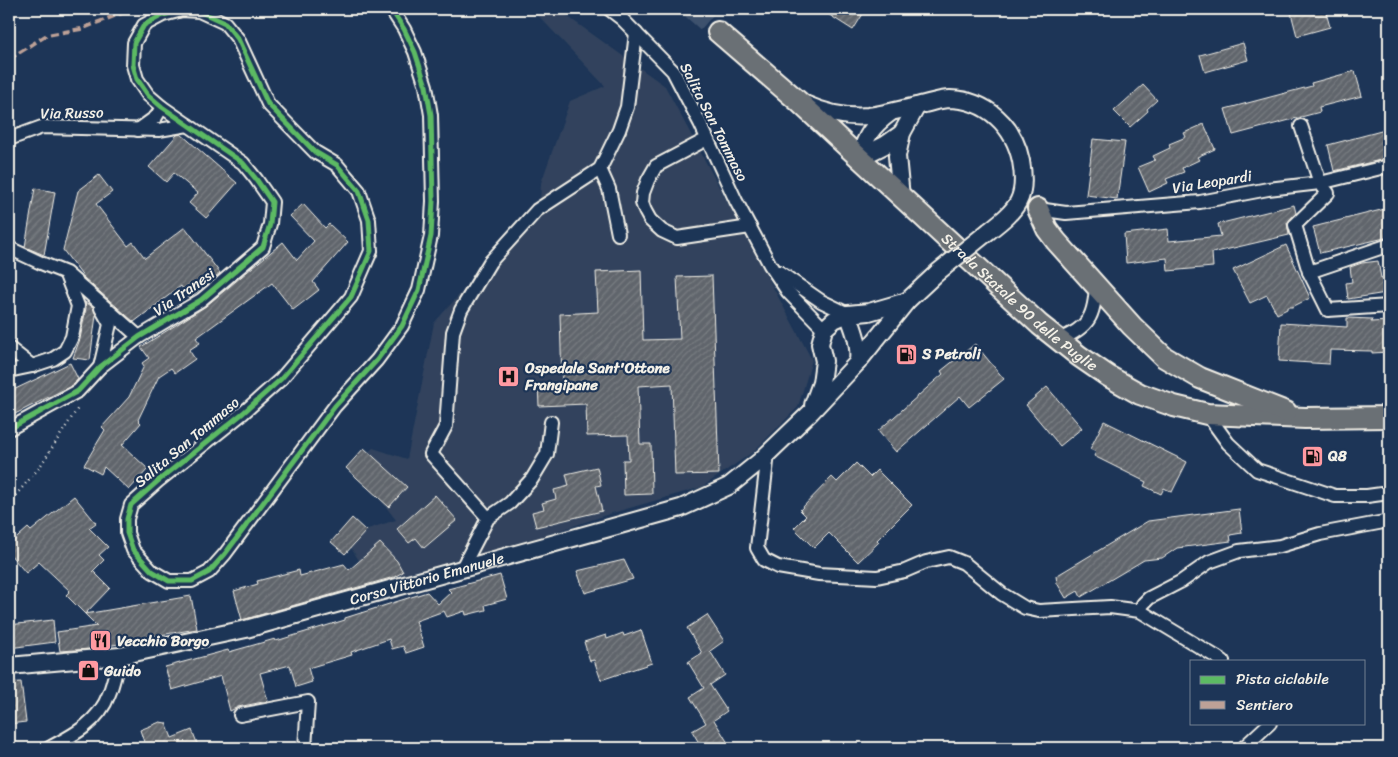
<svg xmlns="http://www.w3.org/2000/svg" width="1398" height="757" viewBox="0 0 1398 757" font-family="Sriracha,sans-serif">
<style>
.built{fill:#31435d}
.building{fill:url(#building-hatch);stroke:#f4f1e8}
.lines{fill:none;stroke-linecap:round;stroke-linejoin:round}
.primary-tunnel{stroke:#3d516d;stroke-width:20;stroke-dasharray:20 10;stroke-linecap:butt}
.minor-casing{stroke:#f4f1e8;stroke-width:16}
.tertiary-casing{stroke:#f4f1e8;stroke-width:20}
.primary-casing{stroke:#f4f1e8;stroke-width:24}
.path{stroke:#f4f1e8;stroke-width:2.5;stroke-dasharray:1 4;stroke-linecap:butt}
.minor{stroke:#1d3557;stroke-width:12}
.tertiary{stroke:#1d3557;stroke-width:16}
.primary{stroke:#6b6f75;stroke-width:20}
.tertiary-bridge-casing{stroke:#f4f1e8;stroke-width:20;stroke-linecap:butt}
.tertiary-bridge{stroke:#1d3557;stroke-width:16}
.quiet{stroke:#bda197;stroke-width:4;stroke-dasharray:8 4;stroke-linecap:butt}
.cycleway-casing{stroke:#1d3557;stroke-width:8}
.cycleway{stroke:#5cba63;stroke-width:5}
.labels{text-anchor:middle;stroke-width:4.5;stroke-linejoin:round;paint-order:stroke}
.street-label{font-size:15px;fill:#f4f1e8;stroke:#1d3557}
.poi-label{font-size:15px;font-weight:bold;fill:#f4f1e8;stroke:#1d3557;text-anchor:start}
</style>
<defs>
<pattern id="building-hatch" width="6" height="6" patternUnits="userSpaceOnUse" patternTransform="scale(1.25)"><rect width="6" height="6" fill="#61656c"/><path d="M-1 1l2-2M0 6l6-6M5 7l2-2" fill="none" stroke="#787c81"/></pattern>
</defs>
<rect width="100%" height="100%" fill="#1d3557"/>
<filter id="ink" filterUnits="userSpaceOnUse"><feTurbulence type="fractalNoise" baseFrequency=".02" numOctaves="2"/><feDisplacementMap in="SourceGraphic" scale="10" xChannelSelector="R" yChannelSelector="G"/><feConvolveMatrix kernelMatrix="1 2 1 2 8 2 1 2 1" color-interpolation-filters="sRGB"/></filter>
<g filter="url(#ink)">
<polygon class="built" points="532,9 557,9 665,86 812,360 798,407 753,452 702,487 609,514 511,547 373,582 351,548 361,531 396,520 354,465 373,448 407,459 434,323 460,294 483,273 540,203 541,183 570,101 605,86"/>
<g class="building">
<polygon points="820,9 866,9 853,30"/>
<polygon points="1306,9 1325,9 1330,27 1297,36 1291,13"/>
<polygon points="1243,43 1248,60 1205,72 1200,55"/>
<polygon points="1355,71 1362,96 1319,107 1320,112 1233,135 1225,109 1312,86 1311,83"/>
<polygon points="1143,85 1157,100 1147,109 1148,111 1130,127 1114,111"/>
<polygon points="1204,124 1215,149 1197,157 1199,160 1182,168 1184,172 1166,179 1168,183 1149,192 1138,167 1155,160 1153,156 1170,148 1169,144 1186,137 1184,133"/>
<polygon points="1385,130 1385,131 1389,130 1389,158 1334,171 1328,145"/>
<polygon points="181,134 237,183 206,218 189,203 198,193 174,173 166,182 149,167 177,135"/>
<polygon points="1093,139 1125,142 1117,199 1086,195"/>
<polygon points="99,175 112,192 96,204 128,246 133,242 145,258 185,227 220,273 189,298 181,286 134,322 84,278 63,250 78,191"/>
<polygon points="35,188 55,192 44,255 25,247"/>
<polygon points="303,204 325,228 329,224 348,242 313,282 319,290 293,310 272,283 196,338 200,343 189,350 195,359 175,373 171,368 159,376 138,420 141,423 122,445 148,469 129,490 104,467 101,474 84,465 105,430 102,427 129,397 144,366 142,363 149,358 141,347 206,306 283,242 297,260 314,241 290,216"/>
<polygon points="1294,205 1296,213 1287,223 1289,235 1212,253 1213,267 1168,271 1167,258 1126,263 1124,234 1168,229 1169,241 1221,236 1218,224"/>
<polygon points="1389,208 1389,237 1320,253 1313,227"/>
<polygon points="1286,245 1310,298 1292,307 1287,307 1287,309 1277,314 1267,295 1250,303 1233,270"/>
<polygon points="1378,261 1381,278 1384,277 1386,293 1348,299 1346,283 1352,282 1350,267 1362,263"/>
<polygon points="641,270 643,340 680,339 677,277 712,276 719,474 675,475 672,384 638,386 640,444 651,444 652,494 624,495 623,460 629,460 628,435 587,436 586,404 539,406 538,384 562,383 560,314 598,312 596,272"/>
<polygon points="85,302 93,307 96,315 90,360 73,358 80,339 86,308"/>
<polygon points="1347,318 1372,319 1371,322 1389,321 1389,352 1372,353 1372,351 1330,350 1329,364 1279,361 1281,323 1347,327"/>
<polygon points="975,344 1004,379 969,407 960,396 896,452 878,431 943,374 941,371"/>
<polygon points="70,363 78,379 73,385 9,417 9,392"/>
<polygon points="1047,387 1082,428 1060,446 1026,405"/>
<polygon points="1104,421 1187,462 1172,492 1164,488 1161,494 1144,486 1146,482 1094,456 1096,452 1090,449"/>
<polygon points="364,448 407,487 389,507 346,468"/>
<polygon points="856,463 870,477 877,470 912,505 877,540 879,542 858,562 829,533 814,548 794,528 806,516 800,510 832,477 837,482"/>
<polygon points="597,467 601,485 596,486 602,511 536,527 532,512 544,509 542,503 556,499 554,490 569,486 566,474"/>
<polygon points="435,495 457,520 424,548 416,538 409,543 397,529"/>
<polygon points="74,496 96,523 89,528 108,547 99,555 104,560 93,571 110,588 85,614 66,595 70,591 39,562 26,573 9,553 9,545 28,528 31,531"/>
<polygon points="1239,509 1242,533 1230,535 1231,541 1177,548 1162,558 1144,560 1081,597 1078,591 1066,598 1057,583 1056,576 1148,521"/>
<polygon points="352,518 366,531 345,554 331,542"/>
<polygon points="380,543 397,561 403,572 394,577 242,620 234,591 258,584 257,581 299,570 300,576 344,564 349,570"/>
<polygon points="624,560 633,579 585,593 577,571"/>
<polygon points="500,575 507,599 485,605 486,610 466,615 465,611 447,617 444,611 416,621 424,647 406,653 403,646 392,649 389,639 351,652 352,655 308,668 312,682 296,687 290,665 260,673 268,701 238,707 230,711 221,676 172,690 165,667 228,650 229,652 275,639 276,641 345,620 345,618 427,592 438,604 451,592 448,589"/>
<polygon points="191,596 197,629 141,638 141,640 90,649 60,651 57,632 97,626 85,614"/>
<polygon points="707,615 724,641 710,651 725,675 710,685 727,711 714,720 731,748 702,748 692,731 706,723 690,697 704,688 688,662 702,653 687,628"/>
<polygon points="53,620 55,642 9,648 9,625"/>
<polygon points="641,630 652,663 601,680 594,660 590,661 584,642 606,635 607,639 623,633 624,636"/>
<polygon points="21,682 26,722 9,724 9,683"/>
<polygon points="160,722 166,723 172,738 192,730 199,748 146,748 140,730"/>
</g>
<g class="lines">
<polyline class="primary-tunnel" points="692,9 718,32"/>
<defs>
<g id="minor">
<polyline points="609,9 622,19 673,71 700,123 736,201 770,265 788,292 824,329"/>
<polyline points="1301,126 1320,183 1328,193 1295,225 1309,272 1328,310 1389,306"/>
<polyline points="138,130 156,117 162,107"/>
<polyline points="9,139 42,127 159,130 188,125"/>
<polyline points="707,139 656,166 648,180 643,193 642,203 645,211 650,220 662,231 677,238 750,227"/>
<polyline points="600,169 609,189 618,234"/>
<polyline points="1038,209 1066,213 1200,202 1268,189 1320,183 1389,166"/>
<polyline points="9,248 41,263 66,273 139,337"/>
<polyline points="779,272 821,301 848,314"/>
<polyline points="1309,272 1389,245"/>
<path d="M 1058,340 C 1089,328 1095,316 1096,284"/>
<polyline points="9,348 32,366"/>
<polyline points="100,367 110,324 101,308"/>
<polyline points="9,373 13,370 32,366 53,359 65,351 72,337 78,306 66,275"/>
<polyline points="1207,414 1228,443 1257,470 1335,496 1367,496 1389,493"/>
<polyline points="9,429 78,391 100,367 139,337 201,300 263,247 270,224 272,202 256,179 243,163 162,107 148,95 137,79 133,65 134,43 144,25 163,15 182,10 199,11 225,23 238,39 268,104 315,152 337,165 359,191 369,220 371,251 351,297 281,379 243,413 158,481 131,505 127,519 127,533 133,550 152,571 169,581 192,581 209,572 225,554 335,406 377,360 402,326 419,290 431,236 433,201 431,115 426,86 415,52 404,29 391,9"/>
<polyline points="768,453 757,548 764,560 778,567 819,574 877,577 905,571 926,562 949,557 964,563 1002,594 1025,608 1039,611 1110,607 1140,611 1223,661"/>
<polyline points="488,518 431,454 446,426 453,332 461,310 490,262 537,210 600,169 619,130 627,107 636,33"/>
<polyline points="462,568 488,518 510,503 532,479 547,454 551,422"/>
<polyline points="1140,611 1143,604 1149,598 1182,581 1209,562 1239,551 1280,546 1320,534 1389,521"/>
<polyline points="240,715 308,702 305,748"/>
<path d="M 49,748 C 74,735 99,722 109,694 C 114,682 116,668 120,656"/>
<polyline points="1243,748 1270,723"/>
</g>
<g id="tertiary">
<path d="M 805,104 C 825,113 845,118 868,116 C 884,114 900,110 916,106 C 927,104 939,99 950,99 C 987,100 1014,126 1021,161 C 1028,199 1017,209 989,231"/>
<path d="M 859,158 C 866,136 871,127 890,113"/>
<polyline points="859,158 885,145 902,133"/>
<polyline points="901,197 897,156 902,133 917,106"/>
<path d="M 848,314 C 854,330 860,344 858,362"/>
<polyline points="813,405 821,383 824,361 820,344 824,329 834,320 848,314 869,312 907,301"/>
<path id="s1" d="M 9,666 L 120,656 L 246,629 L 681,508 L 729,486 L 760,461 L 811,412 L 858,362 L 907,301 L 938,272"/>
</g>
<g id="primary">
<path id="s2" d="M 718,32 L 798,101 L 1040,325 L 1079,356 L 1108,376 L 1140,394 L 1174,406 L 1207,414 L 1305,418 L 1389,417"/>
<polyline points="1038,209 1047,229 1056,241 1132,326 1164,357 1200,378 1286,412"/>
</g>
</defs>
<use href="#minor" class="minor-casing"/>
<use href="#tertiary" class="tertiary-casing"/>
<use href="#primary" class="primary-casing"/>
<polyline class="path" points="9,503 39,468 78,408"/>
<use href="#minor" class="minor"/>
<use href="#tertiary" class="tertiary"/>
<use href="#primary" class="primary"/>
<defs>
<polyline id="tertiary-bridge" points="938,272 989,231"/>
</defs>
<use href="#tertiary-bridge" class="tertiary-bridge-casing"/>
<use href="#tertiary-bridge" class="tertiary-bridge"/>
<polyline class="quiet" points="9,59 47,35 81,29 132,9"/>
<defs>
<polyline id="cycleway" points="9,429 78,391 100,367 139,337 201,300 263,247 270,224 272,202 256,179 243,163 162,107 148,95 137,79 133,65 134,43 144,25 163,15 182,10 199,11 225,23 238,39 268,104 315,152 337,165 359,191 369,220 371,251 351,297 281,379 243,413 158,481 131,505 127,519 127,533 133,550 152,571 169,581 192,581 209,572 225,554 335,406 377,360 402,326 419,290 431,236 433,201 431,115 426,86 415,52 404,29 391,9"/>
</defs>
<use href="#cycleway" class="cycleway-casing"/>
<use href="#cycleway" class="cycleway"/>
</g>
</g>
<defs>
<symbol id="fuel-square" viewBox="-11 -11 22 22"><rect x="-9" y="-9" width="18" height="18" rx="4" fill="#ff9aa2" stroke="#1d3557"/><path d="M-5.5-6h7V0h2V4h1.3V-2.5L3-4.5l.8-.8L6-3V5H2.5V1h-1V6h-7ZM-4.2-4.7v3.2H.2V-4.7Z" fill="#111"/></symbol>
<symbol id="hospital-square" viewBox="-11 -11 22 22"><rect x="-9" y="-9" width="18" height="18" rx="4" fill="#ff9aa2" stroke="#1d3557"/><path d="M-5-5h3v3.5h4V-5h3V5h-3V1.5h-4V5h-3Z" fill="#111"/></symbol>
<symbol id="restaurant-square" viewBox="-11 -11 22 22"><rect x="-9" y="-9" width="18" height="18" rx="4" fill="#ff9aa2" stroke="#1d3557"/><path d="M-5-6h1v4h1v-4h1v4h1v-4h1v5L-1.5 .5V6h-2V.5L-5-1ZM5-6V6H3V1.5H1.5Q1.5-4 5-6Z" fill="#111"/></symbol>
<symbol id="shop-square" viewBox="-11 -11 22 22"><rect x="-9" y="-9" width="18" height="18" rx="4" fill="#ff9aa2" stroke="#1d3557"/><path d="M-5-2.5h2.3a2.7 3.5 0 0 1 5.4 0H5L5.5 6h-11ZM-1.5-2.5h3a1.5 2.3 0 0 0-3 0Z" fill="#111"/></symbol>
</defs>
<g fill-rule="evenodd">
<use href="#fuel-square" x="894" y="342" width="25" height="25"/>
<use href="#hospital-square" x="496" y="364" width="25" height="25"/>
<use href="#fuel-square" x="1300" y="444" width="25" height="25"/>
<use href="#restaurant-square" x="88" y="628" width="25" height="25"/>
<use href="#shop-square" x="76" y="658" width="25" height="25"/>
</g>
<g class="labels">
<g class="street-label">
<text transform="translate(72 113) rotate(-1)" y="5">Via Russo</text>
<text transform="translate(714 122) rotate(63)" y="5">Salita San Tommaso</text>
<text transform="translate(1212 182) rotate(-9)" y="5">Via Leopardi</text>
<text transform="translate(184 292) rotate(-35)" y="5">Via Tranesi</text>
<text dy="5" stroke="none"><textPath href="#s2" startOffset="405">Strada Statale 90 delle Puglie</textPath></text>
<text transform="translate(187 442) rotate(-40)" y="5">Salita San Tommaso</text>
<text dy="5" stroke="none"><textPath href="#s1" startOffset="428">Corso Vittorio Emanuele</textPath></text>
</g>
<g class="poi-label">
<text x="922" y="359">S Petroli</text>
<text x="525" y="373">Ospedale Sant'Ottone<tspan x="525" dy="17">Frangipane</tspan></text>
<text x="1328" y="461">Q8</text>
<text x="117" y="646">Vecchio Borgo</text>
<text x="104" y="676">Guido</text>
</g>
</g>
<rect width="1398" height="757" fill="none" stroke="#1d3557" stroke-width="30"/>
<rect x="15" y="15" width="1368" height="727" fill="none" stroke="#f4f1e8" stroke-width="2" filter="url(#ink)"/>
<rect x="1190" y="660" width="175" height="65" fill="#1d3557" stroke="#738091"/>
<rect x="1200" y="676" width="25" height="8" fill="#5cba63" stroke="#738091"/>
<text x="1236" y="684" font-size="15" fill="#f4f1e8">Pista ciclabile</text>
<rect x="1200" y="701" width="25" height="8" fill="#bda197" stroke="#738091"/>
<text x="1236" y="710" font-size="15" fill="#f4f1e8">Sentiero</text>
</svg>
